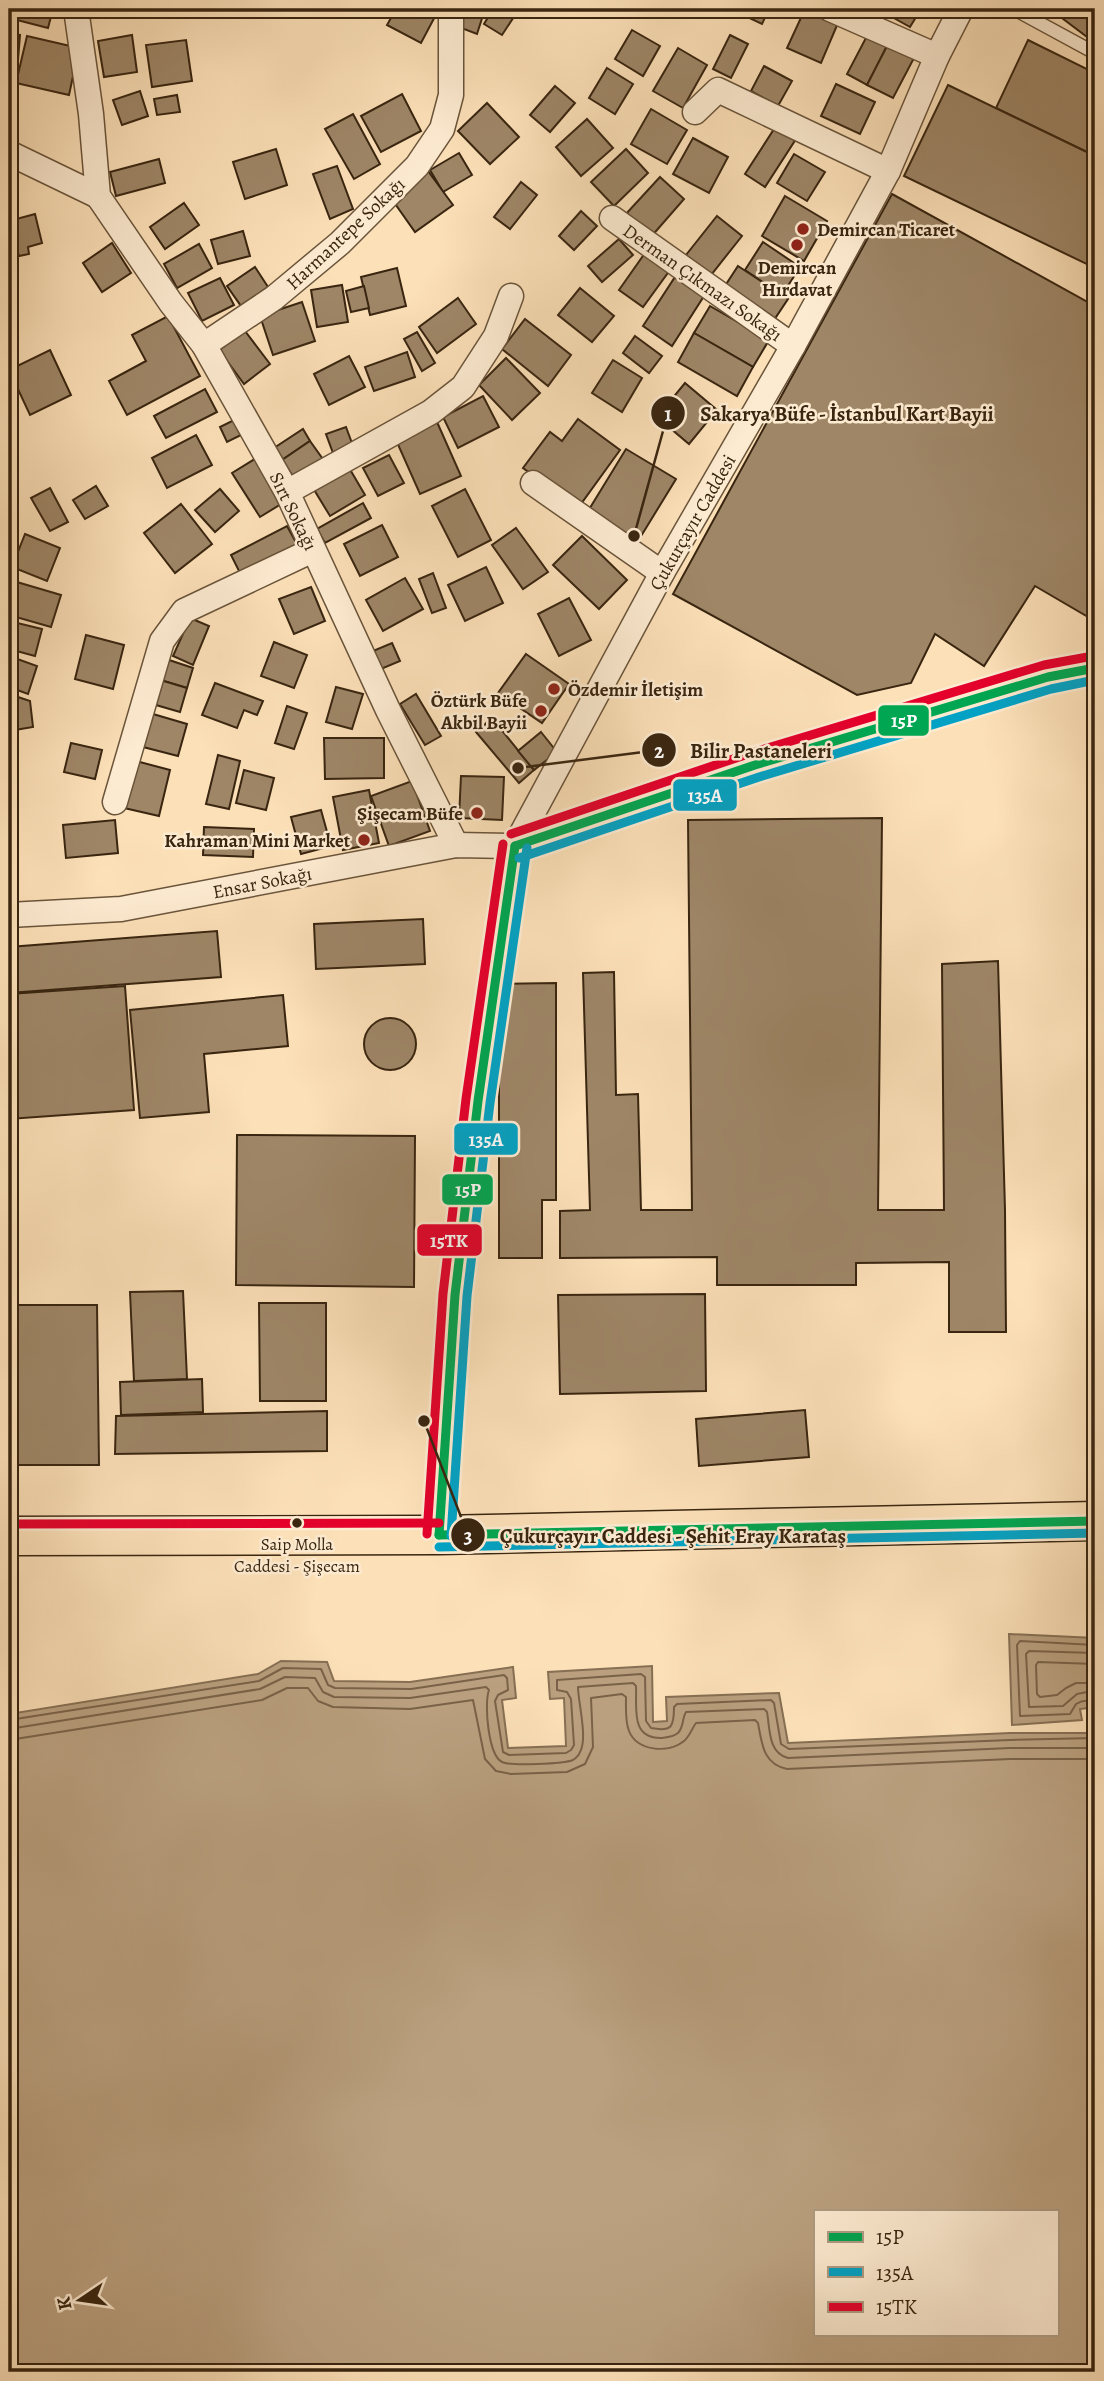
<svg xmlns="http://www.w3.org/2000/svg" width="1104" height="2381" viewBox="0 0 1104 2381" font-family="Alegreya,serif">
<style>
.water{fill:#baa07f;stroke:#866f53;stroke-width:2;fill-rule:evenodd}
.lines{fill:none;stroke-linecap:round;stroke-linejoin:round}
.shore{stroke:#7a6248;stroke-width:2}
.building{fill:#9e8667;stroke:#392510;stroke-width:2}
.lane-casing{stroke:#6a543a;stroke-width:15}
.street-casing{stroke:#6a543a;stroke-width:27}
.primary-casing{stroke:#392510;stroke-width:41}
.lane{stroke:#fdebd1;stroke-width:12}
.street{stroke:#fdebd1;stroke-width:24}
.primary{stroke:#fce0b8;stroke-width:38}
.bus-1-casing{stroke:#fdebd1;stroke-width:14}
.bus-2-casing{stroke:#fdebd1;stroke-width:14}
.bus-3-casing{stroke:#fdebd1;stroke-width:14}
.bus-1{stroke:#00a651;stroke-width:9}
.bus-2{stroke:#03a2c4;stroke-width:9}
.bus-3{stroke:#e4002b;stroke-width:9}
.poi-dot{fill:#8f2418;stroke:#fdebd1;stroke-width:2.5}
.bus-dot{fill:#392510;stroke:#fdebd1;stroke-width:2.5}
.labels{text-anchor:middle;stroke-width:5;stroke-linejoin:round;paint-order:stroke}
.bus-label{font-size:17px;fill:#392510;stroke:#fdebd1}
.poi-label{font-size:19px;font-weight:bold;fill:#392510;stroke:#fdebd1;text-anchor:end}
.street-label{font-size:19px;fill:#392510;stroke:#fdebd1}
.leader{fill:none;stroke:#392510;stroke-width:2.5}
.callout-dot{fill:#392510;stroke:#fdebd1;stroke-width:2.5}
.mark-label{font-size:21px;text-anchor:middle;font-weight:bold;fill:#fff}
.callout-label{font-size:21px;text-anchor:middle;font-weight:bold;fill:#392510;stroke:#fdebd1;stroke-width:5;stroke-linejoin:round;paint-order:stroke}
.line-badge{stroke:#fdebd1;stroke-width:2.5}
.badge-label{font-size:19px;text-anchor:middle;font-weight:bold;fill:#fff}
</style>
<rect width="100%" height="100%" fill="#fce0b8"/>
<filter id="stains"><feTurbulence type="fractalNoise" baseFrequency=".00286" numOctaves="4"/><feColorMatrix values="0 0 0 0 .2 0 0 0 0 .09 0 0 0 0 .02 0 0 0 .5 -.17"/></filter>
<radialGradient id="worn" r=".72"><stop offset=".6" stop-color="#630" stop-opacity="0"/><stop offset="1" stop-color="#630" stop-opacity=".3"/></radialGradient>
<path class="water" d="M 1009,1634 L 1095,1638 L 1095,2372 L 9,2372 L 9,1714 L 258,1674 L 281,1661 L 327,1662 L 334,1681 L 410,1682 L 513,1667 L 516,1698 L 502,1700 L 508,1748 L 566,1746 L 564,1698 L 550,1699 L 548,1672 L 652,1666 L 653,1722 L 667,1721 L 666,1697 L 779,1693 L 788,1743 L 1010,1733 L 1092,1733 L 1088,1708 L 1080,1709 L 1082,1720 L 1012,1725 ZM 815,2211 L 1057,2211 L 1057,2334 L 815,2334 Z"/>
<g class="lines">
<g class="shore">
<path d="M 1095,1645 L 1020,1641 L 1017,1645 L 1020,1716 L 1070,1714 L 1076,1704 C 1083,1700 1091,1699 1095,1706"/>
<polyline points="1095,1653 1029,1651 1026,1654 1029,1707 1063,1706 1077,1694 1087,1692 1095,1694"/>
<polyline points="1095,1664 1038,1662 1036,1665 1037,1694 1040,1697 1057,1695 1066,1688 1076,1683 1095,1683"/>
<path d="M 9,1720 L 259,1681 L 283,1668 L 321,1669 L 328,1685 L 335,1688 L 411,1689 L 504,1675 L 507,1678 L 508,1690 L 498,1695 L 495,1701 L 503,1752 L 509,1755 L 566,1753 L 571,1750 L 574,1745 L 571,1699 L 567,1692 L 557,1690 L 557,1680 L 641,1674 L 645,1677 L 646,1721 L 651,1728 C 672,1732 674,1727 674,1707 L 677,1704 L 771,1700 L 774,1703 L 781,1744 L 789,1749 L 1010,1740 L 1095,1738"/>
<path d="M 9,1729 L 260,1689 L 285,1677 L 315,1678 L 323,1692 L 334,1697 L 410,1698 L 486,1687 L 489,1690 C 484,1703 488,1755 502,1762 C 510,1766 564,1764 573,1760 C 576,1758 579,1755 580,1752 C 588,1738 578,1702 578,1687 L 633,1683 L 636,1686 C 637,1708 630,1739 662,1738 C 668,1737 673,1737 678,1733 C 684,1727 682,1718 686,1712 L 764,1709 L 767,1712 C 770,1729 768,1753 788,1758 L 1010,1748 L 1095,1748"/>
<path d="M 9,1740 L 262,1700 L 287,1688 L 308,1688 L 318,1701 L 333,1707 L 410,1709 L 473,1700 L 485,1759 L 496,1771 L 511,1774 L 567,1772 L 585,1764 L 593,1747 L 591,1698 L 622,1694 L 626,1697 C 626,1708 625,1721 629,1731 C 637,1751 668,1754 684,1741 C 690,1736 692,1728 696,1723 L 755,1720 L 758,1723 C 762,1744 763,1764 787,1769 L 1010,1759 L 1095,1759"/>
</g>
</g>
<g class="building">
<polygon points="19,9 53,9 48,28 17,20"/>
<polygon points="396,9 439,9 421,43 387,25"/>
<polygon points="462,9 485,9 477,34 456,26"/>
<polygon points="493,9 519,9 502,35 484,24"/>
<polygon points="746,9 769,9 762,24 743,15"/>
<polygon points="805,9 838,23 821,63 787,48"/>
<polygon points="885,9 921,9 910,27 883,12"/>
<polygon points="1050,9 1095,9 1095,43"/>
<polygon points="632,30 660,46 643,76 615,59"/>
<polygon points="9,34 20,35 17,73 9,72"/>
<polygon points="868,34 888,44 867,85 847,74"/>
<polygon points="132,35 137,72 104,77 98,41"/>
<polygon points="730,35 748,44 731,78 713,69"/>
<polygon points="27,36 79,48 69,95 16,83"/>
<polygon points="186,40 192,81 152,87 146,45"/>
<polygon points="1028,40 1095,73 1095,156 996,108"/>
<polygon points="888,44 914,58 893,98 867,85"/>
<polygon points="678,48 707,65 683,108 653,91"/>
<polygon points="764,66 792,81 778,106 751,91"/>
<polygon points="607,68 633,84 615,114 589,98"/>
<polygon points="836,84 875,102 860,134 821,116"/>
<polygon points="948,85 1095,156 1095,268 904,176"/>
<polygon points="555,86 575,103 550,132 530,115"/>
<polygon points="140,91 148,116 122,125 113,100"/>
<polygon points="402,94 421,131 381,152 361,116"/>
<polygon points="177,95 180,112 157,115 154,99"/>
<polygon points="487,103 519,137 490,164 458,131"/>
<polygon points="651,109 687,130 667,164 631,144"/>
<polygon points="353,114 380,164 354,179 325,129"/>
<polygon points="587,119 613,148 581,176 556,147"/>
<polygon points="776,126 796,139 765,187 745,174"/>
<polygon points="693,138 728,157 709,193 673,174"/>
<polygon points="276,149 287,185 245,199 233,162"/>
<polygon points="626,149 648,173 614,206 591,182"/>
<polygon points="459,153 472,175 443,192 430,170"/>
<polygon points="794,154 825,172 807,201 777,183"/>
<polygon points="159,159 165,183 116,196 110,172"/>
<polygon points="337,166 353,209 330,219 313,174"/>
<polygon points="428,171 453,205 415,232 391,198"/>
<polygon points="660,177 684,199 650,238 625,215"/>
<polygon points="521,182 537,195 510,229 494,217"/>
<polygon points="892,194 1095,306 1095,621 1035,586 984,666 935,634 911,683 857,695 673,594"/>
<polygon points="785,196 827,221 804,261 762,236"/>
<polygon points="184,203 199,225 165,249 150,227"/>
<polygon points="581,211 597,226 574,250 559,236"/>
<polygon points="35,214 42,243 28,247 29,254 19,256 17,250 12,251 9,221"/>
<polygon points="717,216 742,236 711,275 686,255"/>
<polygon points="243,231 250,256 218,264 211,240"/>
<polygon points="619,239 633,255 602,282 588,266"/>
<polygon points="763,242 800,267 782,295 745,270"/>
<polygon points="112,243 131,273 102,292 83,263"/>
<polygon points="199,244 212,268 177,288 164,264"/>
<polygon points="645,253 670,270 643,307 619,290"/>
<polygon points="738,266 788,299 772,323 723,289"/>
<polygon points="255,267 268,287 241,306 227,286"/>
<polygon points="397,268 406,306 370,315 361,277"/>
<polygon points="675,277 704,296 672,346 643,326"/>
<polygon points="220,278 234,305 202,321 188,293"/>
<polygon points="342,285 348,322 317,327 311,290"/>
<polygon points="364,286 369,308 351,312 346,291"/>
<polygon points="580,288 614,316 592,342 558,315"/>
<polygon points="458,298 476,324 437,353 419,327"/>
<polygon points="302,302 315,341 273,355 260,316"/>
<polygon points="710,306 769,340 753,367 694,333"/>
<polygon points="168,316 200,376 127,415 109,381 146,361 132,335"/>
<polygon points="525,319 571,355 548,386 502,349"/>
<polygon points="245,331 270,364 244,384 219,350"/>
<polygon points="417,332 435,363 422,371 404,339"/>
<polygon points="694,333 753,367 737,396 678,362"/>
<polygon points="635,336 662,356 649,373 623,353"/>
<polygon points="50,350 71,395 30,415 9,370"/>
<polygon points="407,352 415,377 374,391 365,367"/>
<polygon points="349,356 365,387 329,405 314,374"/>
<polygon points="506,358 540,393 512,420 479,385"/>
<polygon points="613,360 642,378 622,412 592,393"/>
<polygon points="685,383 717,410 689,444 657,417"/>
<polygon points="205,389 217,412 166,438 154,416"/>
<polygon points="483,396 499,427 458,448 443,417"/>
<polygon points="578,419 620,450 578,508 523,468 550,432 562,441"/>
<polygon points="234,420 241,435 227,442 220,427"/>
<polygon points="437,422 461,476 420,494 396,440"/>
<polygon points="346,427 353,446 333,453 326,434"/>
<polygon points="303,429 310,441 282,460 274,448"/>
<polygon points="196,435 212,465 167,488 152,458"/>
<polygon points="310,441 325,462 296,481 282,460"/>
<polygon points="626,449 676,479 635,546 585,516"/>
<polygon points="389,455 404,483 378,496 363,468"/>
<polygon points="258,457 286,501 260,517 232,473"/>
<polygon points="348,466 365,495 330,516 313,488"/>
<polygon points="96,486 108,506 85,519 73,500"/>
<polygon points="50,488 68,522 50,531 31,498"/>
<polygon points="220,489 239,511 215,532 195,510"/>
<polygon points="465,489 491,540 458,557 432,506"/>
<polygon points="363,503 371,518 325,543 317,529"/>
<polygon points="181,504 212,544 175,573 144,533"/>
<polygon points="382,525 398,557 360,576 344,544"/>
<polygon points="287,526 299,548 242,577 231,555"/>
<polygon points="516,528 548,572 523,589 492,545"/>
<polygon points="25,534 60,548 47,581 12,567"/>
<polygon points="582,536 627,580 599,609 553,565"/>
<polygon points="486,567 503,603 465,621 448,585"/>
<polygon points="433,573 446,608 432,613 419,579"/>
<polygon points="405,578 423,609 383,631 366,600"/>
<polygon points="10,580 61,595 51,627 9,615"/>
<polygon points="311,587 325,621 294,634 279,599"/>
<polygon points="569,598 591,640 559,656 538,614"/>
<polygon points="190,618 209,626 193,665 173,656"/>
<polygon points="9,621 42,629 35,656 9,649"/>
<polygon points="86,635 124,645 113,689 75,679"/>
<polygon points="274,642 307,655 294,688 261,676"/>
<polygon points="392,643 400,661 381,669 373,651"/>
<polygon points="526,654 569,684 542,723 498,693"/>
<polygon points="9,656 37,666 28,694 9,687"/>
<polygon points="163,658 193,668 187,688 157,679"/>
<polygon points="157,679 187,688 180,712 149,703"/>
<polygon points="215,683 263,701 257,715 244,710 237,728 202,715"/>
<polygon points="336,687 363,694 352,729 326,722"/>
<polygon points="9,694 30,701 33,727 9,731"/>
<polygon points="416,694 441,736 425,745 400,704"/>
<polygon points="287,706 307,713 294,749 275,743"/>
<polygon points="153,714 187,724 178,756 143,747"/>
<polygon points="492,718 534,770 519,783 476,732"/>
<polygon points="541,732 557,752 534,770 518,751"/>
<polygon points="324,738 384,738 384,778 325,779"/>
<polygon points="71,743 102,750 95,779 64,772"/>
<polygon points="218,755 240,761 229,809 206,804"/>
<polygon points="136,761 170,770 159,816 124,808"/>
<polygon points="244,770 274,778 266,810 236,803"/>
<polygon points="461,776 504,777 502,820 459,818"/>
<polygon points="412,781 430,831 389,846 371,796"/>
<polygon points="369,790 379,843 343,850 333,797"/>
<polygon points="321,810 331,846 301,854 291,817"/>
<polygon points="882,818 878,1210 944,1210 942,964 998,961 1005,1210 1006,1332 949,1332 949,1262 856,1263 856,1285 717,1285 717,1257 560,1258 560,1211 590,1210 583,973 614,972 616,1095 638,1094 641,1210 692,1210 688,820"/>
<polygon points="115,820 118,853 66,858 63,825"/>
<polygon points="204,827 254,829 253,857 203,855"/>
<polygon points="423,919 425,964 316,969 314,924"/>
<polygon points="217,931 221,977 9,993 9,947"/>
<polygon points="556,983 556,1200 542,1200 542,1258 499,1258 499,984"/>
<polygon points="125,986 134,1110 9,1119 9,994"/>
<polygon points="283,995 288,1046 204,1054 209,1112 140,1118 130,1010"/>
<circle cx="390" cy="1044" r="26"/>
<polygon points="237,1135 415,1136 414,1287 236,1285"/>
<polygon points="183,1291 187,1379 134,1381 130,1292"/>
<polygon points="705,1294 706,1391 560,1394 558,1295"/>
<polygon points="259,1303 326,1303 326,1401 260,1401"/>
<polygon points="9,1305 97,1305 99,1465 9,1465"/>
<polygon points="202,1379 203,1412 121,1415 120,1382"/>
<polygon points="805,1410 809,1457 699,1466 696,1419"/>
<polygon points="327,1411 327,1451 115,1454 116,1416"/>
</g>
<g class="lines">
<defs>
<polyline id="lane" points="1014,9 1095,53"/>
<g id="street">
<polyline points="76,9 91,114 98,196 171,303 204,345 287,492 388,710 456,845"/>
<polyline points="830,9 937,56"/>
<polyline points="695,112 718,90 888,171"/>
<polyline points="9,153 98,196"/>
<polyline points="612,218 793,346"/>
<polyline points="204,345 274,298 340,243 417,166 442,129 451,95 451,9"/>
<polyline points="533,483 662,573"/>
<polyline points="287,492 431,412 463,387 496,336 511,296"/>
<polyline points="115,802 162,641 184,611 313,550"/>
<polyline points="9,915 121,909 456,845 515,846 755,765 1048,677 1095,668"/>
<polyline points="439,1535 455,1295 478,1101 515,846 662,573 793,346 888,171 937,56 961,9"/>
</g>
<polyline id="primary" points="9,1536 439,1535 1095,1521"/>
</defs>
<use href="#lane" class="lane-casing"/>
<use href="#street" class="street-casing"/>
<use href="#primary" class="primary-casing"/>
<use href="#lane" class="lane"/>
<use href="#street" class="street"/>
<use href="#primary" class="primary"/>
<defs>
<g id="bus-1">
<polyline points="515,846 755,765 1048,677 1095,668"/>
<polyline points="439,1535 455,1295 478,1101 515,846"/>
<polyline points="439,1535 1095,1521"/>
</g>
<g id="bus-2">
<polyline points="519,858 759,777 1051,689 1095,680"/>
<polyline points="451,1536 467,1296 490,1103 527,848"/>
<polyline points="439,1547 1095,1533"/>
</g>
<g id="bus-3">
<polyline points="511,834 751,753 1044,665 1093,656"/>
<polyline points="9,1524 439,1523"/>
<polyline points="427,1534 443,1294 466,1099 503,844"/>
</g>
</defs>
<use href="#bus-1" class="bus-1-casing"/>
<use href="#bus-2" class="bus-2-casing"/>
<use href="#bus-3" class="bus-3-casing"/>
<use href="#bus-1" class="bus-1"/>
<use href="#bus-2" class="bus-2"/>
<use href="#bus-3" class="bus-3"/>
</g>
<g class="poi-dot">
<circle cx="803" cy="229" r="7"/>
<circle cx="797" cy="245" r="7"/>
<circle cx="554" cy="689" r="7"/>
<circle cx="541" cy="711" r="7"/>
<circle cx="477" cy="813" r="7"/>
<circle cx="364" cy="840" r="7"/>
</g>
<circle class="bus-dot" cx="297" cy="1523" r="6"/>
<g class="labels">
<g class="bus-label">
<text x="297" y="1550">Saip Molla<tspan x="297" dy="22">Caddesi - Şişecam</tspan></text>
</g>
<g class="poi-label">
<text x="817" y="236" text-anchor="start">Demircan Ticaret</text>
<text x="797" y="274" text-anchor="middle">Demircan<tspan x="797" dy="22">Hırdavat</tspan></text>
<text x="568" y="696" text-anchor="start">Özdemir İletişim</text>
<text x="527" y="707">Öztürk Büfe<tspan x="527" dy="22">Akbil Bayii</tspan></text>
<text x="463" y="820">Şişecam Büfe</text>
<text x="350" y="847">Kahraman Mini Market</text>
</g>
<g class="street-label">
<text transform="translate(345 233) rotate(-43)" y="7">Harmantepe Sokağı</text>
<text transform="translate(703 282) rotate(35)" y="7">Derman Çıkmazı Sokağı</text>
<text transform="translate(294 511) rotate(64)" y="7">Sırt Sokağı</text>
<text transform="translate(692 522) rotate(-60)" y="7">Çukurçayır Caddesi</text>
<text transform="translate(262 882) rotate(-11)" y="7">Ensar Sokağı</text>
</g>
</g>
<path class="leader" d="M634 536L668 413M518 768L659 750M424 1421L468 1535"/>
<g class="callout-dot">
<circle cx="634" cy="536" r="7"/>
<circle cx="518" cy="768" r="7"/>
<circle cx="424" cy="1421" r="7"/>
<circle cx="668" cy="413" r="18"/>
<circle cx="659" cy="750" r="18"/>
<circle cx="468" cy="1535" r="18"/>
</g>
<g class="mark-label">
<text x="668" y="421">1</text>
<text x="659" y="758">2</text>
<text x="468" y="1543">3</text>
</g>
<g class="callout-label">
<text x="847" y="421">Sakarya Büfe - İstanbul Kart Bayii</text>
<text x="761" y="758">Bilir Pastaneleri</text>
<text x="673" y="1543">Çukurçayır Caddesi - Şehit Eray Karataş</text>
</g>
<g class="line-badge">
<rect x="877" y="704" width="53" height="33" rx="7" fill="#00a651"/>
<rect x="672" y="778" width="66" height="34" rx="7" fill="#03a2c4"/>
<rect x="453" y="1122" width="66" height="34" rx="7" fill="#03a2c4"/>
<rect x="441" y="1173" width="53" height="33" rx="7" fill="#00a651"/>
<rect x="416" y="1223" width="67" height="34" rx="7" fill="#e4002b"/>
</g>
<g class="badge-label">
<text x="904" y="727">15P</text>
<text x="705" y="802">135A</text>
<text x="486" y="1146">135A</text>
<text x="468" y="1196">15P</text>
<text x="449" y="1247">15TK</text>
</g>
<rect width="1104" height="2381" fill="none" stroke="#fce0b8" stroke-width="35"/>
<rect x="10" y="10" width="1083" height="2360" fill="none" stroke="#392510" stroke-width="3.5"/>
<rect x="18" y="18" width="1069" height="2346" fill="none" stroke="#392510" stroke-width="2"/>
<rect x="814" y="2210" width="245" height="126" fill="#fdebd1" stroke="#af9c84" stroke-width="2"/>
<rect x="828" y="2232" width="35" height="10" fill="#00a651" stroke="#af9c84" stroke-width="2"/>
<text x="876" y="2244" font-size="21" fill="#392510">15P</text>
<rect x="828" y="2267" width="35" height="10" fill="#03a2c4" stroke="#af9c84" stroke-width="2"/>
<text x="876" y="2280" font-size="21" fill="#392510">135A</text>
<rect x="828" y="2302" width="35" height="10" fill="#e4002b" stroke="#af9c84" stroke-width="2"/>
<text x="876" y="2314" font-size="21" fill="#392510">15TK</text>
<g transform="translate(80 2300) rotate(257)" stroke="#fdebd1" stroke-width="5" paint-order="stroke">
<path d="M0-5L12 26L0 18L-12 26Z" fill="#392510"/>
<text y="-10" font-size="19" font-weight="bold" text-anchor="middle" fill="#392510">K</text>
</g>
<rect width="100%" height="100%" filter="url(#stains)"/>
<rect width="100%" height="100%" fill="url(#worn)"/>
</svg>
